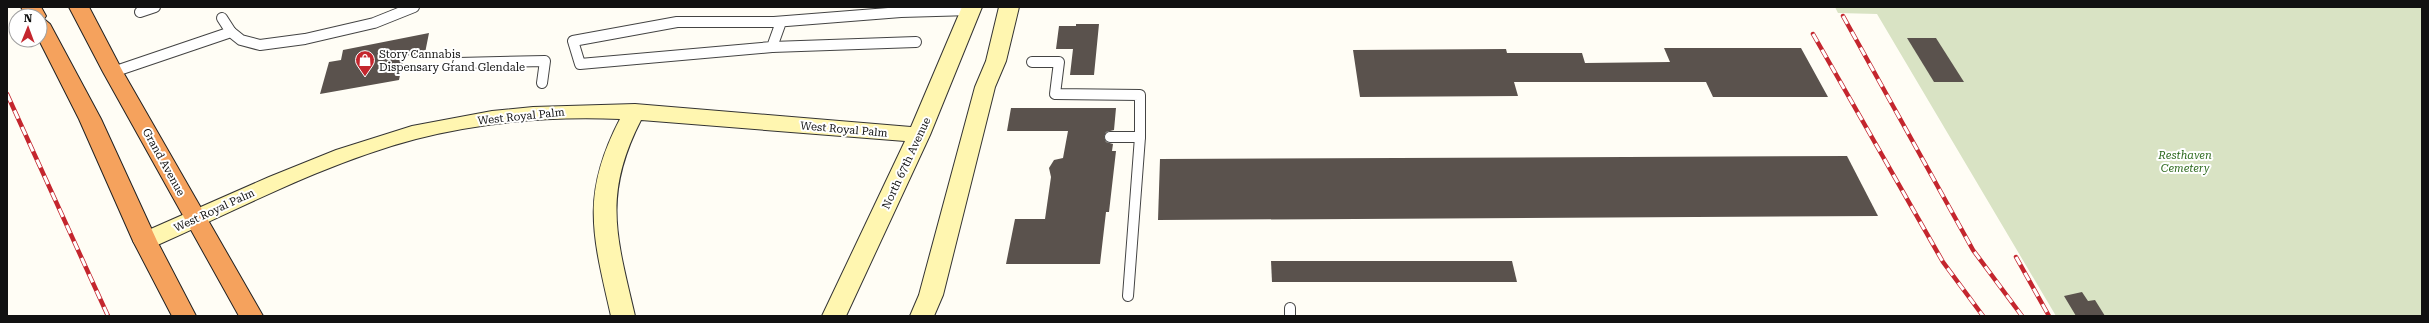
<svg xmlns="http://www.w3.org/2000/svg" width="2429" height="323" viewBox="0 0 2429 323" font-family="'Roboto Serif',serif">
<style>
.cemetery{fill:#d9e3c4}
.building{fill:#5a524d}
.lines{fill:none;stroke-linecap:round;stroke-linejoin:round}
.lane-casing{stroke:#444;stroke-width:12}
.secondary-casing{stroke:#333;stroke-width:2}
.highway-casing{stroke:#222;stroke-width:2}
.lane{stroke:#fff;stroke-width:10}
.secondary{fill:#fff6b0;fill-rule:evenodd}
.highway{fill:#f5a25d;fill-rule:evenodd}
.rail-casing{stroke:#c4262e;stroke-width:4.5}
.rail{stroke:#fff;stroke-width:3;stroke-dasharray:9;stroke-linecap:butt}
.labels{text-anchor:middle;stroke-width:4;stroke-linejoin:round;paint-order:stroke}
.poi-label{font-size:11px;fill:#111;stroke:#fff;text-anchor:start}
.street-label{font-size:11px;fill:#111;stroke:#fff}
.park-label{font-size:11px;font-style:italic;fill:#2f6b1f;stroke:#fff}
</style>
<rect width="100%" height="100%" fill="#fffdf5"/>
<polygon class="cemetery" points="1835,7 2422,7 2422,316 2056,316 1877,14 1838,13"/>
<g class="building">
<polygon points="1076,24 1099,24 1094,75 1070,75 1073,49 1056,49 1059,26 1076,26"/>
<polygon points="429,33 425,53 404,56 399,80 320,94 329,62 341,60 343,50"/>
<polygon points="1907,38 1936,38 1964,82 1934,82"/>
<polygon points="1664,48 1801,48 1828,97 1713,97 1706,82 1514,82 1518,96 1360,97 1353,50 1506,49 1507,53 1582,53 1585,63 1670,62"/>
<polygon points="1011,108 1116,108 1114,130 1106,132 1104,137 1106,142 1113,144 1112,151 1116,151 1109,212 1106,212 1100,264 1006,264 1015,219 1045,219 1051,177 1049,168 1054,160 1063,158 1068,131 1007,131"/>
<polygon points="1847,156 1878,216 1158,220 1160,159"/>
<polygon points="1271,261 1512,261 1517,282 1272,282"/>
<polygon points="2082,292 2088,301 2095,300 2105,316 2076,316 2064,296"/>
</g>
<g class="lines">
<defs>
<g id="lane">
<polyline points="140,12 155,7"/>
<polyline points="222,18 231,32"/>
<polyline points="781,22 772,47 580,64 573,41 677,22 774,22 901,12 971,10"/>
<polyline points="772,47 916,42"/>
<polyline points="1032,62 1059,62 1055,94 1140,95 1140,137"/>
<polyline points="458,63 545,61 542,83"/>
<polyline points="113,72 231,32 241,40 260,45 305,39 374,23 414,7"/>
<polyline points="1110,137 1140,137 1128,296"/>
<polyline points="1290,308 1290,316"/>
</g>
<g id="secondary">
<path d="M 962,7 L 982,7 L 930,135 L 846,316 L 822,316 L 905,141 L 641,120 C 602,196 617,238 635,316 L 611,316 C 593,236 580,196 620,119 C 552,116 482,122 416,139 C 325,163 239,209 153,247 L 145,249 L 137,247 L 133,241 L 137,235 L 269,177 L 336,150 L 412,126 L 492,111 L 533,107 L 635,104 L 911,127 Z"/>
<polygon points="999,7 1019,7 1006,61 995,87 943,295 934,316 910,316 919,295 975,87 986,61"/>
</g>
<g id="highway">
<polygon points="21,7 41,7 46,16 44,19 50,24 101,119 157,241 196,316 172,316 133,241 79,119 39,40 40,16 26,16"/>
<polygon points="69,7 89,7 123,72 263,316 239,316 103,72"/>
</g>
</defs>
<use href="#lane" class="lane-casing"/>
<use href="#secondary" class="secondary-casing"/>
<use href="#highway" class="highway-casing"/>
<use href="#lane" class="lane"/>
<use href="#secondary" class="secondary"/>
<use href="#highway" class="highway"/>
<defs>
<g id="rail">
<polyline points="1843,16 1973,250 2022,316"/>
<polyline points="1813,34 1943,262 1983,316"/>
<polyline points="7,94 108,316"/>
<polyline points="2016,257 2049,316"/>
</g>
</defs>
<use href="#rail" class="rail-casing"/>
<use href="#rail" class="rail"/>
</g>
<defs>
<symbol id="shop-pin" viewBox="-11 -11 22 30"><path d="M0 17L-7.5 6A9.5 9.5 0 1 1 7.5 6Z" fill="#c4262e" stroke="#fff"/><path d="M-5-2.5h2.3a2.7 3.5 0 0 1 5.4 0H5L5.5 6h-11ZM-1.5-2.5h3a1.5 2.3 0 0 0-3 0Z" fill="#fff"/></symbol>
</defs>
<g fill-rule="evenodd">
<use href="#shop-pin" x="354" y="49" width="22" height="30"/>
</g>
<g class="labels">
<g class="poi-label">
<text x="379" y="58">Story Cannabis<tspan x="379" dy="13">Dispensary Grand Glendale</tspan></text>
</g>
<g class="street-label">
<text transform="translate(521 116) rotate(-6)" y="4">West Royal Palm</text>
<text transform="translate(844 129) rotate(5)" y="4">West Royal Palm</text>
<text transform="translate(164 162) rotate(61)" y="4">Grand Avenue</text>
<text transform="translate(906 163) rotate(-65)" y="4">North 67th Avenue</text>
<text transform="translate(214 210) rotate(-25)" y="4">West Royal Palm</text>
</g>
<g class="park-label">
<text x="2185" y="159">Resthaven<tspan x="2185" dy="13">Cemetery</tspan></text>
</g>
</g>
<rect width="2429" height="323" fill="none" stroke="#111111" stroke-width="16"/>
<g transform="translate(28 28) rotate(1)"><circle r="19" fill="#ffffff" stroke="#a0a0a0"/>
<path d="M0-3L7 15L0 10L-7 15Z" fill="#c4262e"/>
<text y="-6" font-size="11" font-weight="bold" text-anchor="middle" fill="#111111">N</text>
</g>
</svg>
